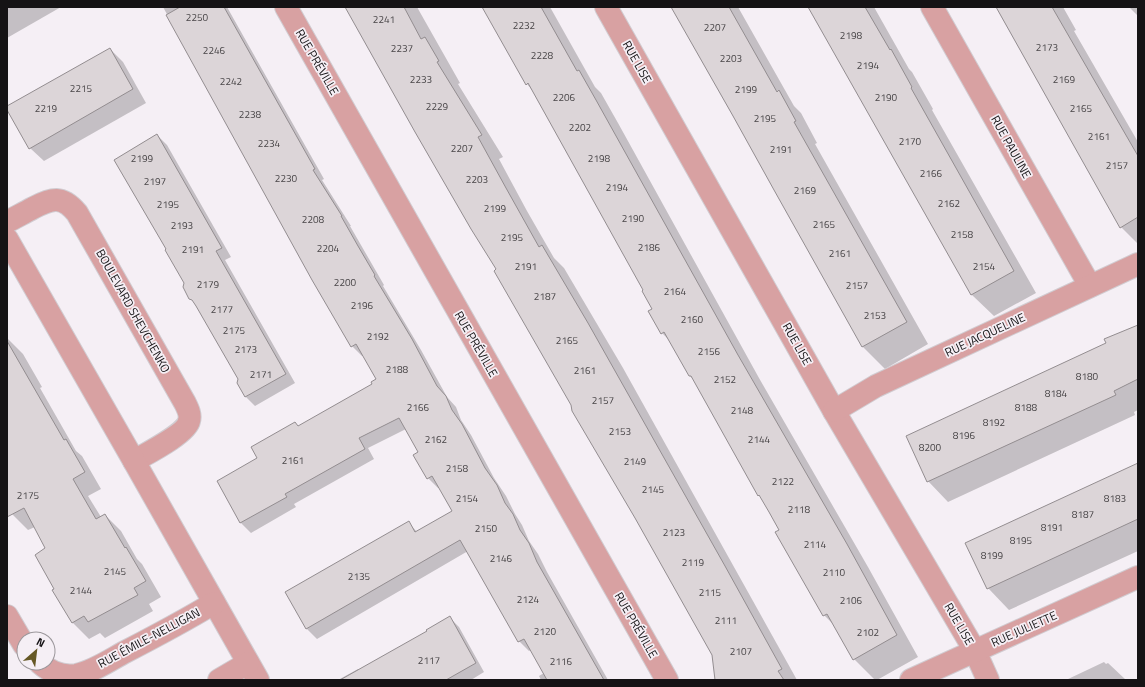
<svg xmlns="http://www.w3.org/2000/svg" width="1145" height="687" viewBox="0 0 1145 687" font-family="'Titillium Web',sans-serif">
<style>
.shadow{fill:#0003}
.building{fill:#dcd5d8;stroke:#938d90}
.lines{fill:none;stroke-linecap:round;stroke-linejoin:round}
.minor-casing{stroke:#d1ccd1;stroke-width:24}
.minor{stroke:#d8a1a2;stroke-width:22}
.labels{text-anchor:middle;stroke-width:3.5;stroke-linejoin:round;paint-order:stroke}
.number-label{font-size:10px;fill:#474446}
.street-label{font-size:12px;fill:#151315;stroke:#f5eff5}
</style>
<rect width="100%" height="100%" fill="#f5eff5"/>
<g class="shadow">
<polygon points="7,7 61,7 7,38"/>
<polygon points="163,7 227,7 324,179 322,180 351,226 350,226 384,285 383,286 421,350 447,397 456,407 461,420 471,435 494,478 506,496 515,514 522,525 529,541 538,554 547,572 608,680 541,680 539,676 544,673 531,650 529,651 519,641 468,551 317,639 307,629 286,592 409,523 417,532 453,512 439,487 438,488 428,478 420,452 406,429 368,448 374,459 294,504 296,507 251,533 241,523 218,482 258,459 299,427 374,385 377,379 364,355 362,356 352,346 313,279"/>
<polygon points="346,7 417,7 460,83 458,84 503,157 499,159 527,211 554,258 564,268 623,368 797,680 727,680 572,405 498,270"/>
<polygon points="483,7 550,7 595,87 601,93 618,123 759,378 868,567 918,657 877,680 875,680 854,659 836,627 824,615 780,530 763,499 759,495 694,380 690,376 670,341 662,333 650,312 653,310 644,290 532,90 527,84"/>
<polygon points="672,7 738,7 794,106 801,113 817,143 815,144 928,344 885,369 863,347"/>
<polygon points="809,7 874,7 909,69 912,72 933,109 932,110 1036,293 994,316 972,295"/>
<polygon points="996,7 1063,7 1076,30 1074,31 1138,142 1138,244 1121,227"/>
<polygon points="1129,7 1138,7 1138,16"/>
<polygon points="110,49 123,62 146,103 44,161 30,148 7,107"/>
<polygon points="157,135 167,145 231,257 225,260 295,383 255,406 246,397 238,383 239,379 185,283"/>
<polygon points="1138,327 1138,410 1134,412 1135,415 948,502 928,481 1108,344"/>
<polygon points="7,338 23,354 42,387 40,388 76,451 82,456 101,489 88,496 101,517 105,515 121,531 137,559 142,564 161,597 149,604 153,611 105,638 100,633 89,639 73,623 54,590 56,589 47,549 35,527 28,530 12,514 7,505"/>
<polygon points="1138,465 1138,551 1009,610 988,588"/>
<polygon points="449,617 459,627 484,672 471,680 338,680 358,669 360,670 428,632"/>
<polygon points="1104,662 1106,664 1108,663 1126,680 1066,680"/>
</g>
<g class="building">
<polygon points="180,7 224,7 315,169 313,170 342,216 341,216 358,246 375,275 374,276 412,339 437,386 446,396 452,410 462,424 485,468 497,485 505,503 513,514 520,530 529,543 537,562 604,680 547,680 524,639 518,642 460,540 306,629 285,592 409,521 415,532 452,511 432,476 427,479 413,455 418,452 399,418 359,438 365,449 285,494 287,497 240,523 217,481 257,458 251,447 295,422 298,426 372,384 371,382 376,379 356,344 351,347 312,280 166,15"/>
<polygon points="345,7 404,7 421,39 425,37 439,61 437,62 482,135 478,137 506,188 539,247 542,245 588,323 725,566 782,669 778,671 784,680 715,680 712,655 635,518 572,411 571,405 494,271 496,269 471,229 415,132"/>
<polygon points="482,7 541,7 577,71 579,70 596,100 738,355 847,544 897,635 853,660 827,614 823,616 775,532 779,530 769,512 759,495 758,496 691,376 689,376 664,332 661,334 648,311 652,309 642,291 643,290 528,83 526,85"/>
<polygon points="671,7 729,7 777,92 779,90 796,121 794,122 907,322 862,347 774,190 733,116"/>
<polygon points="808,7 865,7 890,50 891,49 912,87 911,88 1014,271 971,295"/>
<polygon points="996,7 1052,7 1138,156 1138,217 1120,228"/>
<polygon points="110,48 133,89 29,149 7,110 7,106"/>
<polygon points="157,134 222,248 216,251 286,374 245,397 237,383 238,379 196,306 192,300 189,299 183,287 184,283 165,250 166,249 114,160"/>
<polygon points="1138,325 1138,379 1114,391 1116,395 927,482 906,436 1106,343 1104,339"/>
<polygon points="7,341 64,440 66,439 85,472 73,479 96,519 105,514 125,548 126,547 146,581 134,588 138,595 88,622 84,616 72,623 52,590 54,589 35,555 45,548 24,508 7,517"/>
<polygon points="1138,463 1138,519 987,589 965,543"/>
<polygon points="450,616 476,663 446,680 340,680 427,631 426,630"/>
</g>
<g class="lines">
<defs>
<g id="minor">
<polyline points="286,7 667,680"/>
<polyline points="606,7 834,411 975,651 988,680"/>
<polyline points="932,7 1090,286"/>
<path d="M 7,222 C 16,217 24,213 33,208 C 52,198 62,195 77,213 L 185,403 C 188,409 191,415 189,421 C 187,433 146,454 134,461"/>
<polyline points="7,239 134,461 258,680"/>
<polyline points="834,411 876,386 1138,264"/>
<polyline points="7,616 24,645"/>
<path d="M 40,663 C 50,672 63,677 76,675 C 92,672 109,661 123,653 C 154,637 184,621 214,603"/>
<polyline points="219,680 248,663"/>
<polyline points="911,680 1138,577"/>
</g>
</defs>
<use href="#minor" class="minor-casing"/>
<use href="#minor" class="minor"/>
</g>
<g class="labels">
<g class="number-label">
<text x="197" y="21">2250</text>
<text x="384" y="23">2241</text>
<text x="524" y="29">2232</text>
<text x="715" y="31">2207</text>
<text x="851" y="39">2198</text>
<text x="1047" y="51">2173</text>
<text x="402" y="52">2237</text>
<text x="214" y="54">2246</text>
<text x="542" y="59">2228</text>
<text x="731" y="62">2203</text>
<text x="868" y="69">2194</text>
<text x="421" y="83">2233</text>
<text x="1064" y="83">2169</text>
<text x="231" y="85">2242</text>
<text x="81" y="92">2215</text>
<text x="746" y="93">2199</text>
<text x="564" y="101">2206</text>
<text x="886" y="101">2190</text>
<text x="437" y="110">2229</text>
<text x="46" y="112">2219</text>
<text x="1081" y="112">2165</text>
<text x="250" y="118">2238</text>
<text x="765" y="122">2195</text>
<text x="580" y="131">2202</text>
<text x="1099" y="140">2161</text>
<text x="910" y="145">2170</text>
<text x="269" y="147">2234</text>
<text x="462" y="152">2207</text>
<text x="781" y="153">2191</text>
<text x="142" y="162">2199</text>
<text x="599" y="162">2198</text>
<text x="1117" y="169">2157</text>
<text x="931" y="177">2166</text>
<text x="286" y="182">2230</text>
<text x="477" y="183">2203</text>
<text x="155" y="185">2197</text>
<text x="617" y="191">2194</text>
<text x="805" y="194">2169</text>
<text x="949" y="207">2162</text>
<text x="168" y="208">2195</text>
<text x="495" y="212">2199</text>
<text x="633" y="222">2190</text>
<text x="313" y="223">2208</text>
<text x="824" y="228">2165</text>
<text x="182" y="229">2193</text>
<text x="962" y="238">2158</text>
<text x="512" y="241">2195</text>
<text x="649" y="251">2186</text>
<text x="328" y="252">2204</text>
<text x="193" y="253">2191</text>
<text x="840" y="257">2161</text>
<text x="526" y="270">2191</text>
<text x="984" y="270">2154</text>
<text x="345" y="286">2200</text>
<text x="208" y="288">2179</text>
<text x="857" y="289">2157</text>
<text x="675" y="295">2164</text>
<text x="545" y="300">2187</text>
<text x="362" y="309">2196</text>
<text x="222" y="313">2177</text>
<text x="875" y="319">2153</text>
<text x="692" y="323">2160</text>
<text x="234" y="334">2175</text>
<text x="378" y="340">2192</text>
<text x="567" y="344">2165</text>
<text x="246" y="353">2173</text>
<text x="709" y="355">2156</text>
<text x="397" y="373">2188</text>
<text x="585" y="374">2161</text>
<text x="261" y="378">2171</text>
<text x="1087" y="380">8180</text>
<text x="725" y="383">2152</text>
<text x="1056" y="397">8184</text>
<text x="603" y="404">2157</text>
<text x="418" y="411">2166</text>
<text x="1026" y="411">8188</text>
<text x="742" y="414">2148</text>
<text x="994" y="426">8192</text>
<text x="620" y="435">2153</text>
<text x="964" y="439">8196</text>
<text x="436" y="443">2162</text>
<text x="759" y="443">2144</text>
<text x="930" y="451">8200</text>
<text x="293" y="464">2161</text>
<text x="635" y="465">2149</text>
<text x="457" y="472">2158</text>
<text x="783" y="485">2122</text>
<text x="653" y="493">2145</text>
<text x="28" y="499">2175</text>
<text x="467" y="502">2154</text>
<text x="1115" y="502">8183</text>
<text x="799" y="513">2118</text>
<text x="1083" y="518">8187</text>
<text x="1052" y="531">8191</text>
<text x="486" y="532">2150</text>
<text x="674" y="536">2123</text>
<text x="1021" y="544">8195</text>
<text x="815" y="548">2114</text>
<text x="992" y="559">8199</text>
<text x="501" y="562">2146</text>
<text x="693" y="566">2119</text>
<text x="115" y="575">2145</text>
<text x="834" y="576">2110</text>
<text x="359" y="580">2135</text>
<text x="81" y="594">2144</text>
<text x="710" y="596">2115</text>
<text x="528" y="603">2124</text>
<text x="851" y="604">2106</text>
<text x="726" y="624">2111</text>
<text x="545" y="635">2120</text>
<text x="868" y="636">2102</text>
<text x="741" y="655">2107</text>
<text x="429" y="664">2117</text>
<text x="561" y="665">2116</text>
</g>
<g class="street-label">
<text transform="translate(317 62) rotate(60)" y="4">RUE PRÉVILLE</text>
<text transform="translate(637 62) rotate(61)" y="4">RUE LISE</text>
<text transform="translate(1011 147) rotate(61)" y="4">RUE PAULINE</text>
<text transform="translate(133 311) rotate(61)" y="4">BOULEVARD SHEVCHENKO</text>
<text transform="translate(985 335) rotate(-25)" y="4">RUE JACQUELINE</text>
<text transform="translate(476 344) rotate(60)" y="4">RUE PRÉVILLE</text>
<text transform="translate(797 344) rotate(61)" y="4">RUE LISE</text>
<text transform="translate(959 624) rotate(60)" y="4">RUE LISE</text>
<text transform="translate(636 625) rotate(60)" y="4">RUE PRÉVILLE</text>
<text transform="translate(1024 629) rotate(-24)" y="4">RUE JULIETTE</text>
<text transform="translate(149 638) rotate(-28)" y="4">RUE ÉMILE-NELLIGAN</text>
</g>
</g>
<rect width="1145" height="687" fill="none" stroke="#151315" stroke-width="16"/>
<g transform="translate(36 651) rotate(28)"><circle r="19" fill="#f5eff5" stroke="#9b979b"/>
<path d="M0-3L7 15L0 10L-7 15Z" fill="#655825"/>
<text y="-6" font-size="11" font-weight="bold" text-anchor="middle" fill="#151315">N</text>
</g>
</svg>
